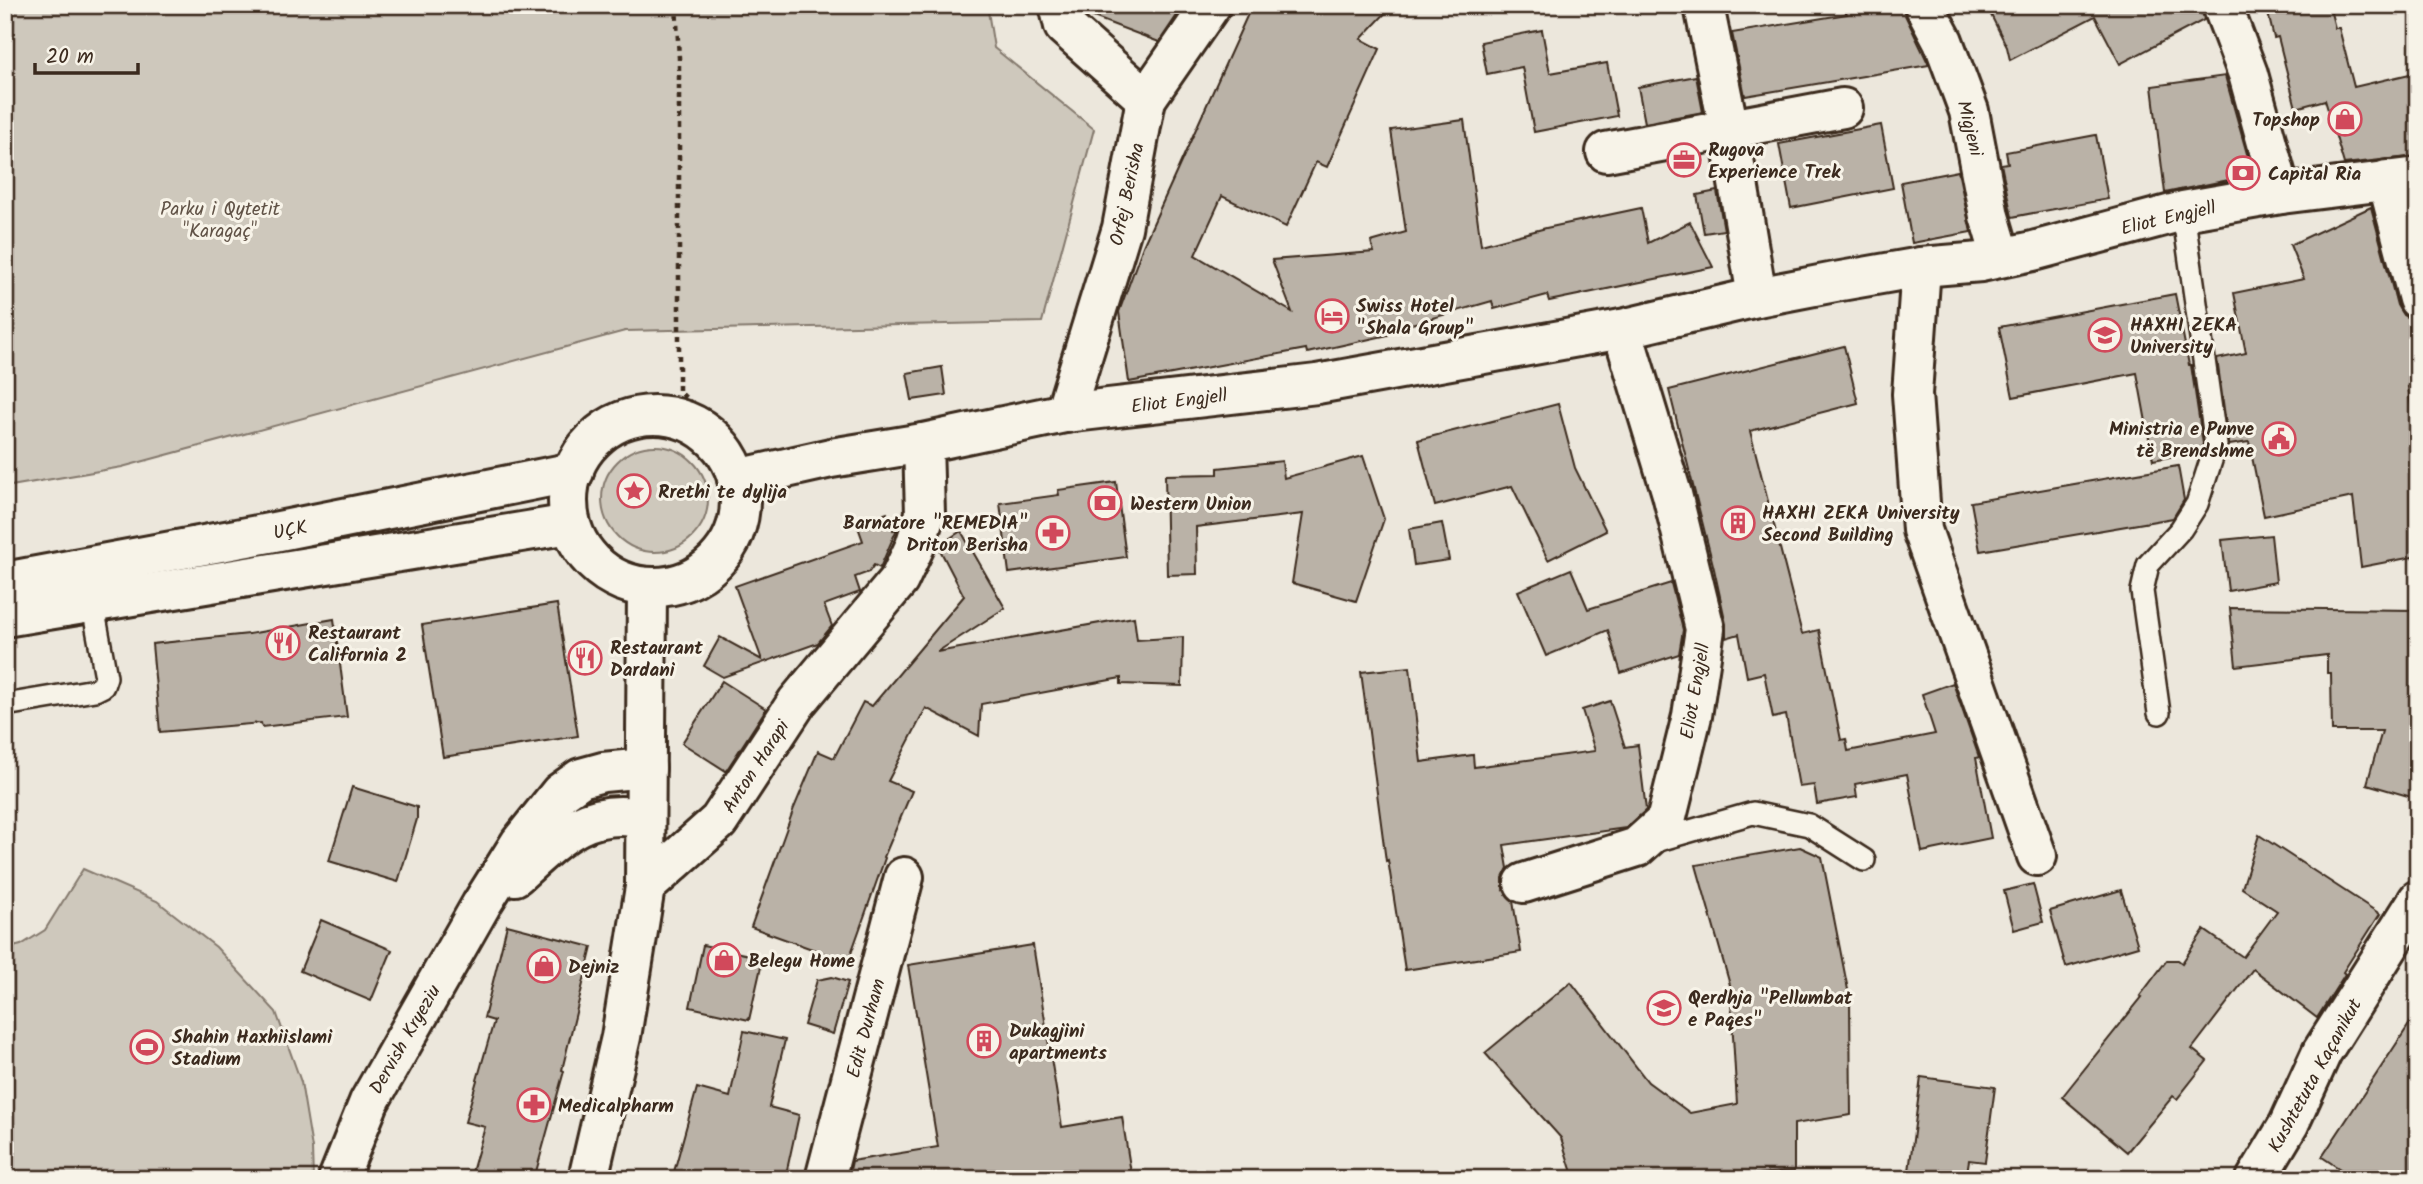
<svg xmlns="http://www.w3.org/2000/svg" width="2423" height="1184" viewBox="0 0 2423 1184" font-family="Kalam,sans-serif">
<style>
.green{fill:#cec8bc;stroke:#84796d;stroke-width:2}
.building{fill:#bab2a7;stroke:#3b2a1e;stroke-width:2}
.lines{fill:none;stroke-linecap:round;stroke-linejoin:round}
.lane-casing{stroke:#3b2a1e;stroke-width:26}
.street-casing{stroke:#3b2a1e;stroke-width:44}
.secondary-casing{stroke:#3b2a1e;stroke-width:44}
.path{stroke:#3b2a1e;stroke-width:4.5;stroke-dasharray:5 5;stroke-linecap:butt}
.lane{stroke:#f7f3e8;stroke-width:21}
.street{stroke:#f7f3e8;stroke-width:38}
.secondary{stroke:#f7f3e8;stroke-width:38}
.labels{text-anchor:middle;stroke-width:6;stroke-linejoin:round;paint-order:stroke}
.poi-label{font-size:19px;font-weight:bold;fill:#3b2a1e;stroke:#f7f3e8;text-anchor:start}
.street-label{font-size:19px;fill:#3b2a1e;stroke:#f7f3e8}
.park-label{font-size:19px;fill:#605246;stroke:#f7f3e8}
</style>
<rect width="100%" height="100%" fill="#ece7dc"/>
<filter id="ink" filterUnits="userSpaceOnUse"><feTurbulence type="fractalNoise" baseFrequency=".0143" numOctaves="2"/><feDisplacementMap in="SourceGraphic" scale="14" xChannelSelector="R" yChannelSelector="G"/><feConvolveMatrix kernelMatrix="1 2 1 2 8 2 1 2 1" color-interpolation-filters="sRGB"/></filter>
<g filter="url(#ink)">
<g class="green">
<polygon points="5,5 987,5 994,48 1094,129 1042,322 625,331 122,467 5,487"/>
<circle cx="655" cy="499" r="53"/>
<polygon points="83,869 157,901 216,947 276,1012 301,1082 312,1148 313,1179 5,1179 5,949 21,945 45,930"/>
</g>
<g class="building">
<polygon points="1082,5 1184,5 1159,42 1083,13"/>
<polygon points="1252,5 1393,5 1361,39 1380,49 1327,167 1316,162 1286,227 1222,196 1195,255 1292,312 1272,260 1374,252 1371,242 1406,232 1391,130 1464,120 1481,245 1546,228 1641,208 1648,243 1690,222 1713,267 1549,301 1547,295 1494,309 1492,301 1387,331 1388,335 1307,353 1306,349 1129,382 1119,312 1143,246"/>
<polygon points="1842,5 1902,5 1905,15 1929,65 1745,96 1732,33 1847,14"/>
<polygon points="1986,5 2201,5 2204,20 2120,64 2095,16 2010,60 2007,47"/>
<polygon points="2266,5 2329,5 2335,28 2339,28 2354,87 2418,72 2418,156 2344,164 2325,100 2296,108 2278,37 2274,38"/>
<polygon points="1542,30 1550,73 1607,63 1617,116 1534,132 1522,67 1487,74 1481,42"/>
<polygon points="1696,76 1703,112 1645,123 1638,87"/>
<polygon points="2225,76 2253,175 2165,193 2152,86"/>
<polygon points="1881,125 1893,188 1791,208 1779,144"/>
<polygon points="2096,135 2108,199 2012,217 2001,164 2008,163 2006,152"/>
<polygon points="1958,171 1971,232 1912,243 1901,182"/>
<polygon points="1717,191 1724,230 1704,233 1697,195"/>
<polygon points="2371,207 2397,305 2403,315 2412,320 2418,320 2418,386 2408,387 2418,449 2418,556 2361,567 2353,497 2264,516 2249,442 2229,445 2217,359 2246,353 2234,293 2304,279 2290,245"/>
<polygon points="2175,294 2189,365 2191,365 2203,444 2200,451 2153,460 2137,373 2013,397 1999,327"/>
<polygon points="1844,346 1858,403 1750,431 1802,634 1819,630 1841,740 1846,739 1848,751 1935,734 1922,694 1953,683 1979,757 1976,758 1991,838 1922,852 1907,774 1855,784 1857,797 1817,804 1814,785 1799,787 1786,715 1773,718 1764,673 1747,677 1739,634 1726,638 1726,624 1714,569 1669,390"/>
<polygon points="942,367 946,395 912,400 907,373"/>
<polygon points="1558,404 1575,468 1606,531 1548,560 1512,486 1435,506 1418,440"/>
<polygon points="1363,456 1384,519 1356,601 1292,583 1303,514 1196,527 1197,574 1167,575 1165,475 1218,474 1218,468 1282,461 1284,478"/>
<polygon points="2178,466 2184,500 2173,518 1980,551 1971,502"/>
<polygon points="1116,482 1126,557 1009,573 1000,503 1059,495 1058,490"/>
<polygon points="887,513 893,530 897,529 880,568 874,565 869,572 855,577 860,592 824,605 832,626 818,643 723,677 704,666 720,637 762,660 735,586 863,541 857,524"/>
<polygon points="1442,523 1449,560 1414,565 1409,529"/>
<polygon points="961,531 1005,608 937,652 1134,617 1137,640 1183,637 1182,686 1121,684 1121,678 981,704 979,736 926,708 888,781 912,791 884,857 885,858 848,962 751,927 794,808 818,751 834,758 863,702 872,706 964,596 938,546"/>
<polygon points="2271,535 2276,582 2228,591 2222,540"/>
<polygon points="1571,569 1588,609 1671,583 1683,630 1679,654 1621,673 1608,630 1546,656 1518,591"/>
<polygon points="557,604 578,736 443,757 422,625"/>
<polygon points="2230,608 2418,610 2418,799 2367,784 2382,731 2332,731 2331,673 2327,673 2327,655 2236,666"/>
<polygon points="334,619 347,717 262,727 261,723 160,732 152,644 249,634"/>
<polygon points="1410,667 1421,762 1473,755 1474,767 1595,751 1582,710 1610,701 1625,747 1638,745 1646,810 1626,828 1504,845 1508,868 1503,878 1503,889 1513,901 1521,952 1405,970 1388,860 1386,861 1361,672"/>
<polygon points="722,681 766,709 726,771 682,743"/>
<polygon points="352,787 417,807 417,819 398,882 329,861"/>
<polygon points="2259,835 2380,914 2343,972 2345,974 2317,1018 2253,969 2192,1049 2207,1061 2177,1099 2173,1096 2127,1152 2062,1097 2142,997 2140,996 2167,960 2178,960 2182,963 2204,930 2243,957 2277,911 2242,888"/>
<polygon points="1800,847 1822,857 1850,1000 1851,1115 1794,1124 1794,1171 1699,1179 1574,1179 1561,1138 1485,1053 1571,982 1648,1082 1690,1113 1737,1104 1730,985 1696,865"/>
<polygon points="2033,884 2043,922 2014,930 2004,891"/>
<polygon points="2121,890 2138,946 2066,967 2050,911"/>
<polygon points="321,920 392,950 371,1001 300,971"/>
<polygon points="507,925 592,947 562,1070 564,1071 534,1179 470,1179 485,1127 465,1122 494,1021 484,1018"/>
<polygon points="703,945 763,958 749,1020 690,1007"/>
<polygon points="1033,945 1062,1127 1122,1117 1132,1179 848,1179 852,1161 938,1147 908,965"/>
<polygon points="832,977 848,982 833,1034 804,1025 817,980"/>
<polygon points="2418,1011 2418,1179 2355,1179 2322,1157"/>
<polygon points="744,1031 785,1040 769,1107 799,1115 785,1179 672,1179 697,1088 730,1097"/>
<polygon points="1921,1077 1995,1087 1985,1162 1969,1160 1966,1179 1908,1179"/>
</g>
<g class="lines">
<defs>
<g id="lane">
<polyline points="5,705 95,690 103,686 106,677 92,601"/>
<polyline points="2159,713 2142,591 2148,565 2181,529 2197,504 2216,445 2183,211"/>
<polyline points="1652,842 1753,813 1809,825 1864,860"/>
</g>
<g id="street">
<polyline points="1924,5 1943,41 1969,111 1989,216 2001,257"/>
<polyline points="1705,11 1729,129 1757,297"/>
<polyline points="1146,99 1211,5"/>
<polyline points="1606,152 1843,108"/>
<polyline points="2387,180 2418,299"/>
<polyline points="1921,267 1912,394 1922,530 2037,856"/>
<path d="M 515,876 C 555,840 587,805 645,819"/>
<polyline points="1524,883 1637,847 1666,821 1692,716 1705,629 1672,494 1622,329"/>
<polyline points="645,887 719,821 797,702 899,580 915,546 925,514 923,443"/>
<polyline points="338,1179 369,1102 481,905 520,843 560,793 581,778 603,772 646,768"/>
<polyline points="825,1179 904,877"/>
<polyline points="2256,1179 2289,1124 2322,1052 2418,900"/>
</g>
<g id="secondary">
<polyline points="1059,5 1064,26 1146,99 1122,228 1065,413"/>
<polyline points="2222,5 2248,74 2281,194"/>
<circle cx="654" cy="501" r="86"/>
<polyline points="737,479 831,458 923,443 1065,413 1317,384 1622,329 1757,297 1835,282 1921,267 1981,262 2033,251 2183,211 2281,194 2418,177"/>
<polyline points="5,582 269,533 574,472"/>
<polyline points="5,617 570,524"/>
<polyline points="588,1179 621,1037 645,887 647,588"/>
</g>
</defs>
<use href="#lane" class="lane-casing"/>
<use href="#street" class="street-casing"/>
<use href="#secondary" class="secondary-casing"/>
<polyline class="path" points="676,5 679,58 679,391 732,443"/>
<use href="#lane" class="lane"/>
<use href="#street" class="street"/>
<use href="#secondary" class="secondary"/>
</g>
</g>
<defs>
<symbol id="shop-ring" viewBox="-11 -11 22 22"><circle r="9.5" fill="#f7f3e8" stroke="#d1495b" stroke-width="1.5"/><path d="M-5-2.5h2.3a2.7 3.5 0 0 1 5.4 0H5L5.5 6h-11ZM-1.5-2.5h3a1.5 2.3 0 0 0-3 0Z" fill="#d1495b"/></symbol>
<symbol id="office-ring" viewBox="-11 -11 22 22"><circle r="9.5" fill="#f7f3e8" stroke="#d1495b" stroke-width="1.5"/><path d="M-6-3h4V-5.5h4V-3h4V5H-6ZM-1-4.5V-3h2v-1.5ZM-6 0V1H6V0Z" fill="#d1495b"/></symbol>
<symbol id="bank-ring" viewBox="-11 -11 22 22"><circle r="9.5" fill="#f7f3e8" stroke="#d1495b" stroke-width="1.5"/><path d="M-6-4H6V4H-6ZM0-2.3a2.3 2.3 0 1 0 0 4.6a2.3 2.3 0 1 0 0-4.6Z" fill="#d1495b"/></symbol>
<symbol id="hotel-ring" viewBox="-11 -11 22 22"><circle r="9.5" fill="#f7f3e8" stroke="#d1495b" stroke-width="1.5"/><path d="M-6-4.5h1.5V1H6V5H4.5V3h-9V5H-6ZM-4 0a1.8 1.8 0 1 1 3.6 0ZM.5 0V-2.5h3Q6-2.5 6 0Z" fill="#d1495b"/></symbol>
<symbol id="school-ring" viewBox="-11 -11 22 22"><circle r="9.5" fill="#f7f3e8" stroke="#d1495b" stroke-width="1.5"/><path d="M0-5L7-2L0 1L-7-2ZM-4 1L0 2.5L4 1V4Q0 6-4 4Z" fill="#d1495b"/></symbol>
<symbol id="civic-ring" viewBox="-11 -11 22 22"><circle r="9.5" fill="#f7f3e8" stroke="#d1495b" stroke-width="1.5"/><path d="M-.6-6.5H3V-4.5H.6V-3L4-1V1h2V6H-6V1h2V-1L-.6-3ZM-1.2 2.5V6h2.4V2.5Z" fill="#d1495b"/></symbol>
<symbol id="sight-ring" viewBox="-11 -11 22 22"><circle r="9.5" fill="#f7f3e8" stroke="#d1495b" stroke-width="1.5"/><path d="M0-6L1.8-2.2L6-1.7L2.9 1.2L3.7 5.4L0 3.3L-3.7 5.4L-2.9 1.2L-6-1.7L-1.8-2.2Z" fill="#d1495b"/></symbol>
<symbol id="building-ring" viewBox="-11 -11 22 22"><circle r="9.5" fill="#f7f3e8" stroke="#d1495b" stroke-width="1.5"/><path d="M-4-6H4V6H1V3H-1V6H-4ZM-2.5-4.3h1.7v1.8h-1.7ZM.8-4.3h1.7v1.8H.8ZM-2.5-1h1.7V.8h-1.7ZM.8-1h1.7V.8H.8Z" fill="#d1495b"/></symbol>
<symbol id="pharmacy-ring" viewBox="-11 -11 22 22"><circle r="9.5" fill="#f7f3e8" stroke="#d1495b" stroke-width="1.5"/><path d="M-2-6h4v4h4v4h-4v4h-4v-4h-4v-4h4Z" fill="#d1495b"/></symbol>
<symbol id="restaurant-ring" viewBox="-11 -11 22 22"><circle r="9.5" fill="#f7f3e8" stroke="#d1495b" stroke-width="1.5"/><path d="M-5-6h1v4h1v-4h1v4h1v-4h1v5L-1.5 .5V6h-2V.5L-5-1ZM5-6V6H3V1.5H1.5Q1.5-4 5-6Z" fill="#d1495b"/></symbol>
<symbol id="stadium-ring" viewBox="-11 -11 22 22"><circle r="9.5" fill="#f7f3e8" stroke="#d1495b" stroke-width="1.5"/><path d="M0-5a6.5 5 0 1 0 0 10a6.5 5 0 1 0 0-10ZM-3.5-1.8h7v3.6h-7Z" fill="#d1495b"/></symbol>
</defs>
<g fill-rule="evenodd">
<use href="#shop-ring" x="2326" y="100" width="38" height="38"/>
<use href="#office-ring" x="1665" y="141" width="38" height="38"/>
<use href="#bank-ring" x="2224" y="154" width="38" height="38"/>
<use href="#hotel-ring" x="1313" y="297" width="38" height="38"/>
<use href="#school-ring" x="2086" y="316" width="38" height="38"/>
<use href="#civic-ring" x="2260" y="420" width="38" height="38"/>
<use href="#sight-ring" x="615" y="472" width="38" height="38"/>
<use href="#bank-ring" x="1086" y="484" width="38" height="38"/>
<use href="#building-ring" x="1719" y="504" width="38" height="38"/>
<use href="#pharmacy-ring" x="1034" y="514" width="38" height="38"/>
<use href="#restaurant-ring" x="264" y="624" width="38" height="38"/>
<use href="#restaurant-ring" x="566" y="639" width="38" height="38"/>
<use href="#shop-ring" x="705" y="941" width="38" height="38"/>
<use href="#shop-ring" x="525" y="947" width="38" height="38"/>
<use href="#school-ring" x="1645" y="989" width="38" height="38"/>
<use href="#building-ring" x="965" y="1022" width="38" height="38"/>
<use href="#stadium-ring" x="128" y="1028" width="38" height="38"/>
<use href="#pharmacy-ring" x="515" y="1086" width="38" height="38"/>
</g>
<g class="labels">
<g class="poi-label">
<text x="2320" y="126" text-anchor="end">Topshop</text>
<text x="1708" y="156">Rugova<tspan x="1708" dy="22">Experience Trek</tspan></text>
<text x="2268" y="180">Capital Ria</text>
<text x="1356" y="312">Swiss Hotel<tspan x="1356" dy="22">"Shala Group"</tspan></text>
<text x="2130" y="331">HAXHI ZEKA<tspan x="2130" dy="22">University</tspan></text>
<text x="2254" y="435" text-anchor="end">Ministria e Punve<tspan x="2254" dy="22">të Brendshme</tspan></text>
<text x="658" y="498">Rrethi te dylija</text>
<text x="1130" y="510">Western Union</text>
<text x="1762" y="519">HAXHI ZEKA University<tspan x="1762" dy="22">Second Building</tspan></text>
<text x="1028" y="529" text-anchor="end">Barnatore "REMEDIA"<tspan x="1028" dy="22">Driton Berisha</tspan></text>
<text x="308" y="639">Restaurant<tspan x="308" dy="22">California 2</tspan></text>
<text x="610" y="654">Restaurant<tspan x="610" dy="22">Dardani</tspan></text>
<text x="748" y="967">Belegu Home</text>
<text x="568" y="973">Dejniz</text>
<text x="1688" y="1004">Qerdhja "Pellumbat<tspan x="1688" dy="22">e Paqes"</tspan></text>
<text x="1009" y="1037">Dukagjini<tspan x="1009" dy="22">apartments</tspan></text>
<text x="172" y="1043">Shahin Haxhiislami<tspan x="172" dy="22">Stadium</tspan></text>
<text x="558" y="1112">Medicalpharm</text>
</g>
<g class="street-label">
<text transform="translate(1971 128) rotate(76)" y="7">Migjeni</text>
<text transform="translate(1126 194) rotate(-78)" y="7">Orfej Berisha</text>
<text transform="translate(2168 217) rotate(-13)" y="7">Eliot Engjell</text>
<text transform="translate(1179 400) rotate(-7)" y="7">Eliot Engjell</text>
<text transform="translate(290 529) rotate(-11)" y="7">UÇK</text>
<text transform="translate(1694 691) rotate(-80)" y="7">Eliot Engjell</text>
<text transform="translate(755 766) rotate(-57)" y="7">Anton Harapi</text>
<text transform="translate(865 1028) rotate(-75)" y="7">Edit Durham</text>
<text transform="translate(404 1039) rotate(-60)" y="7">Dervish Kryeziu</text>
<text transform="translate(2314 1075) rotate(-61)" y="7">Kushtetuta Kaçanikut</text>
</g>
<g class="park-label">
<text x="220" y="215">Parku i Qytetit<tspan x="220" dy="22">"Karagaç"</tspan></text>
</g>
</g>
<rect width="2423" height="1184" fill="none" stroke="#f7f3e8" stroke-width="28"/>
<rect x="14" y="14" width="2395" height="1156" fill="none" stroke="#3b2a1e" stroke-width="2.5" filter="url(#ink)"/>
<path d="M35 63v10h103v-10" fill="none" stroke="#3b2a1e" stroke-width="3.5"/>
<text x="46" y="63" font-size="21" fill="#3b2a1e" stroke="#f7f3e8" stroke-width="5" paint-order="stroke">20 m</text>
</svg>
